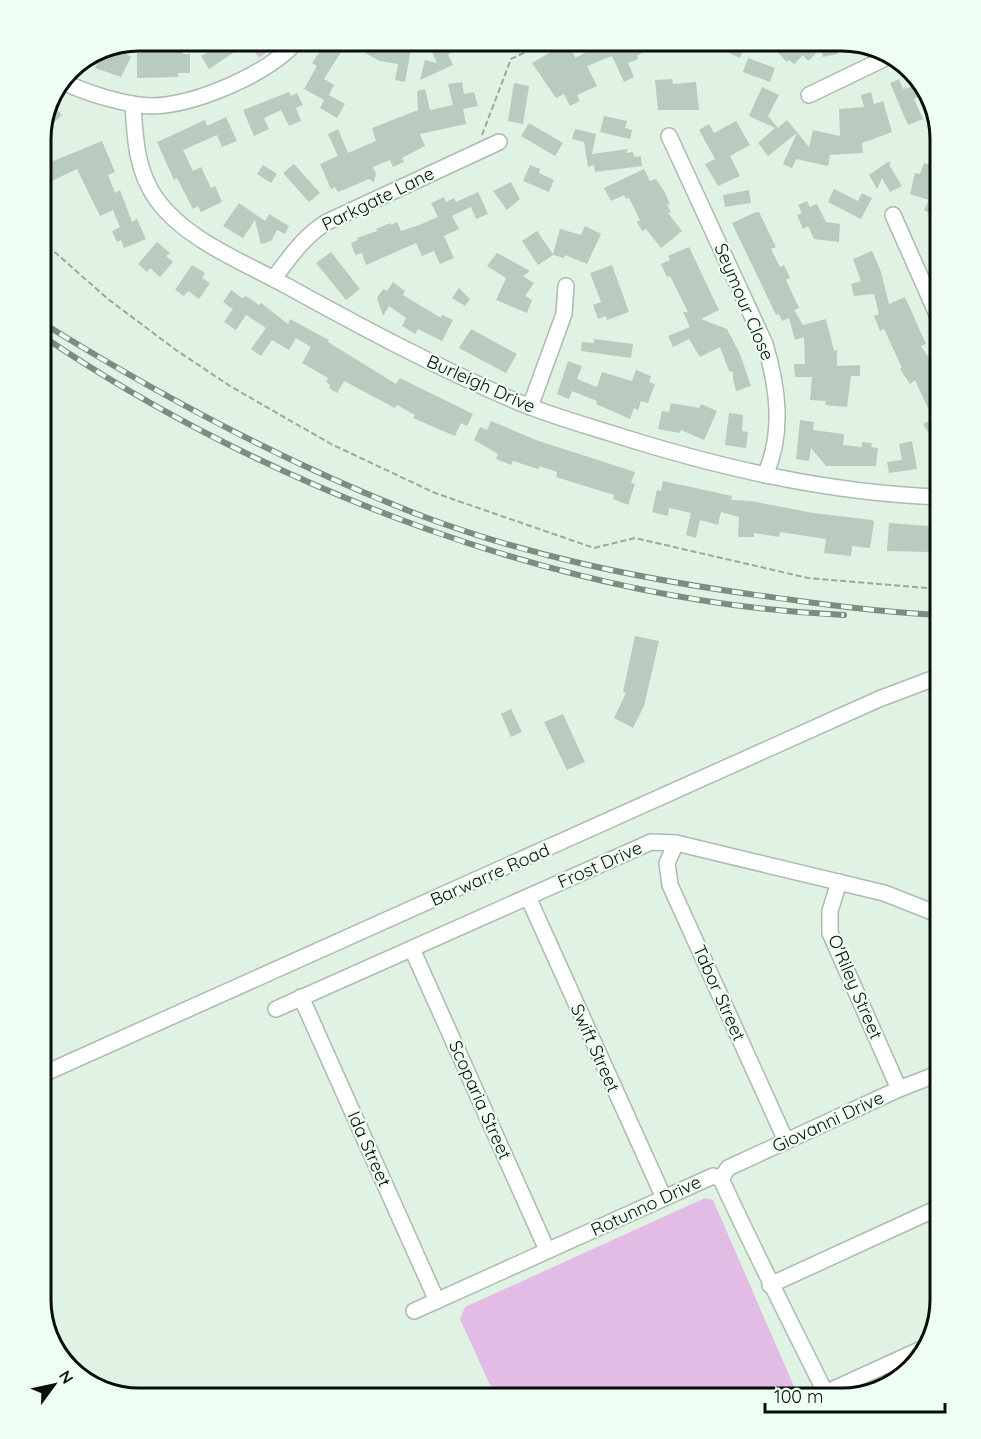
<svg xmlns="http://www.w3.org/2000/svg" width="981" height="1439" viewBox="0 0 981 1439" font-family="Quicksand,sans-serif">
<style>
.green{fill:#e3bce6}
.building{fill:#b9cbbe}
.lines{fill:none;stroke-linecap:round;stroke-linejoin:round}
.minor-casing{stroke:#abbcaf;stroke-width:18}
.path{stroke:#9aa99e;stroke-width:2;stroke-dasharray:6 3;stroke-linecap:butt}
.minor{stroke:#fff;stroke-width:15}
.rail-casing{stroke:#7e8b81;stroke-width:6}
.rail{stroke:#effef3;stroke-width:4;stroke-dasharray:11;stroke-linecap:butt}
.labels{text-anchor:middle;stroke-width:4.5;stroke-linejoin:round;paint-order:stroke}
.street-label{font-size:18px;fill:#080e0a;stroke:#effef3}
.rim{fill:none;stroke:#080e0a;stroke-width:3}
</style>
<rect width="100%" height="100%" fill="#dff2e4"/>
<g class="green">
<polygon points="247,41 281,41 259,58"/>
<polygon points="705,1198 713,1200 799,1398 496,1398 460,1319 465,1307"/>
</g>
<g class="building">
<polygon points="142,40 183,42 183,54 190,54 190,73 178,73 178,77 137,78 137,53 142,53"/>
<polygon points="228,41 236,51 209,69 201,56"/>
<polygon points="327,41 348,41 324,79 334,85 329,95 345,104 337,118 320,108 324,100 304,89 317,66 312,63"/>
<polygon points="371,41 412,43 405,82 395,80 398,64 380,61 365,53"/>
<polygon points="431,41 450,41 455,51 448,54 453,65 420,80 425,60 437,63 429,46"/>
<polygon points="591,41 660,41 637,56 638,59 628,63 634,77 624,82 612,56 587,66 597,86 577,95 580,101 570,106 564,94 556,98 532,63 568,42 575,58 594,48"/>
<polygon points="727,41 746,44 740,58 723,50"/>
<polygon points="766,41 835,41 838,54 823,57 821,48 808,61 803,55 794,64 789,60 787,62"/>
<polygon points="118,49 131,57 121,77 95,68 101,56"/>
<polygon points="748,58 775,68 770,82 743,72"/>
<polygon points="672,79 673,84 696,82 699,110 658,110 655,80"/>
<polygon points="899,79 903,89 916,86 920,96 914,99 923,119 908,125 890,83"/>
<polygon points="462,82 464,94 474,92 478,106 463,109 466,124 420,134 425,146 402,158 404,162 393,167 390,160 373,167 376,174 374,182 369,179 338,192 335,187 331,189 320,164 338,156 328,134 338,129 348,153 376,141 372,128 418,110 417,91 425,89 430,110 453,105 448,84"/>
<polygon points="514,83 529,86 523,124 508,121"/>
<polygon points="762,87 779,95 768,116 778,128 787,120 809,147 813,130 840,136 839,109 864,107 861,95 871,92 874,104 883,101 892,132 862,143 863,153 830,155 828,166 796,159 792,168 783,164 797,133 768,156 758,143 775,128 749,116"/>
<polygon points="289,92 291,96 297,93 303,105 296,108 301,121 289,126 281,110 264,118 269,129 254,136 243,110"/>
<polygon points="53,106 62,115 41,135 41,133"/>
<polygon points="604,116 627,121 625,128 632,130 630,139 600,132"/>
<polygon points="226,117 237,141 222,147 217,135 183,150 193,171 201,167 211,188 215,186 222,202 201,212 198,206 193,209 177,178 174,180 157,142 205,120 207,126"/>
<polygon points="736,121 750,145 730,156 740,176 718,186 705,164 715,159 699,130 709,124 714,133"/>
<polygon points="529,123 563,143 555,156 521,136"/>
<polygon points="575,129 596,134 592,154 628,149 626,153 633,152 634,157 641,156 642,166 595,172 594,165 588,167 584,142 572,139"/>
<polygon points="102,141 115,172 108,175 115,193 120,190 132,222 137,219 146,239 124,248 121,240 117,242 112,231 120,227 113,210 100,216 77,169 41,186 41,169 46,164"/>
<polygon points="888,162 891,162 889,165 902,186 890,192 882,178 877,189 869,175"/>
<polygon points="924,163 937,167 932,183 940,187 940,219 924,210 929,200 910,194 915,173 920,174"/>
<polygon points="294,164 320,193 309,202 283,173"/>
<polygon points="263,165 277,174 271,183 257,174"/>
<polygon points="530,165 540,169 539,173 554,180 549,192 523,181"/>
<polygon points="644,169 650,181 656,179 664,191 670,204 667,205 671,212 668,213 682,231 661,248 646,229 642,231 637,222 640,220 629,198 626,199 624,195 611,201 604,188"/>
<polygon points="511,182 520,199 507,210 493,191"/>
<polygon points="834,189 858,201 862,193 872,198 861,219 828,202"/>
<polygon points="749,190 751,203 725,207 723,195"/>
<polygon points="478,192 488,214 476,219 471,207 452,216 459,229 444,236 454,258 440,264 434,251 422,256 416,243 366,265 362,253 355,255 351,243 358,240 357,238 377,231 376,229 390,223 391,225 397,222 401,231 419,225 438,217 431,203 444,197 446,202 454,198 456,202"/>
<polygon points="807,201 810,207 817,204 826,222 840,224 839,242 814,239 808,226 803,229 797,215 802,213 798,205"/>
<polygon points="239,203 265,221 269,214 289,226 285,234 277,230 271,241 261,244 255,220 243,238 223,226"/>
<polygon points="756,212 759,212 776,247 771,249 780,267 784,265 790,278 786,280 799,308 794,310 803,325 826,319 834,351 837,350 837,366 860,365 860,376 851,376 847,407 825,405 826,401 810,400 812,377 795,377 794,364 805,364 804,337 795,340 789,318 782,321 779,314 776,315 732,223"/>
<polygon points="585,226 601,234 587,264 565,255 564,258 553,255 538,265 522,241 537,231 553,254 560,229 581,235"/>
<polygon points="157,242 170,253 166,256 173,262 160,277 150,268 147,272 138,264"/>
<polygon points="689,247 719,310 701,319 727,329 740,354 751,386 736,391 733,380 733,372 729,371 720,347 700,357 689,339 673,347 668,336 690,327 683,312 688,312 670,276 667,277 661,264 670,260 668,256"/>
<polygon points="872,251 881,272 889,304 905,297 926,344 921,346 940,375 940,436 939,433 931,437 923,424 933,419 915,380 910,384 900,369 902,368 884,329 880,331 874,316 879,314 874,294 854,296 851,284 861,281 853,259"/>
<polygon points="331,252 360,289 346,300 316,263"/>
<polygon points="497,253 530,271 523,276 534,283 525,296 532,300 527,313 496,300 506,278 487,266"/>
<polygon points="192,265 205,273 202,278 210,283 199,299 188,291 184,296 175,290"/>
<polygon points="612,265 629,312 607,320 606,316 598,319 593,305 601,302 590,273"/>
<polygon points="393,282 405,291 403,295 441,318 442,315 453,320 442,341 418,329 415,334 402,326 406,318 389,306 383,316 377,298 383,289 387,291"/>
<polygon points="459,288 470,299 465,306 452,298"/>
<polygon points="231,290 242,298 246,296 259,305 261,303 288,324 290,319 329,340 328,342 396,384 400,378 473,414 467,426 461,423 455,436 413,418 415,415 397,405 395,408 344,381 337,393 329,388 330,385 326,382 328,378 302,363 311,347 296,338 289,350 272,340 261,356 251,349 266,328 246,315 236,330 224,322 233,309 223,302"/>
<polygon points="471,329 517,354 506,373 459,348"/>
<polygon points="594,339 633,344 631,358 581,351 582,342 594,343"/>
<polygon points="568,361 582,366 577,379 597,387 602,372 632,381 636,370 651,376 649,382 655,384 648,403 641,401 638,410 634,408 630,419 596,404 597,401 572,391 569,399 557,394"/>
<polygon points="671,403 699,408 701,404 717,411 704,440 681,430 680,433 658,429 662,411 669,412"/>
<polygon points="729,413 743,415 742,431 748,432 746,448 725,445"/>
<polygon points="800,420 814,422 813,430 844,434 843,445 862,447 862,442 872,443 871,447 878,448 876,466 826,466 811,448 809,461 796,459"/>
<polygon points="491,421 536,440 635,472 631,483 635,484 628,505 613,499 614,495 556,477 557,472 540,466 538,469 513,461 511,465 496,459 498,454 474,440 480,427 487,430"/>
<polygon points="912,441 917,469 889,473 887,462 902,460 899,444"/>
<polygon points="663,481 732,496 731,500 751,501 813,513 872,520 874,522 870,548 852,546 851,556 824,553 826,539 780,532 779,537 754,533 754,537 738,537 739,517 721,512 718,525 700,520 696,538 686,535 691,513 669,508 668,516 652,512 657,490 661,491"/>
<polygon points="889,523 940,527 940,572 929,571 930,552 887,551"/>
<polygon points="635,636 659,641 644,706 633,728 614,718 626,693 623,692"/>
<polygon points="511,709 522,732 511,737 501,714"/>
<polygon points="563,714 585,762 567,770 544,722"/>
</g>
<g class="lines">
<defs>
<g id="minor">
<path d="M 64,82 C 85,93 129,106 152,106 C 196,105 268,74 297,41"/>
<polyline points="809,95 892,55"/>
<path d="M 133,104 C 135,138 136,171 157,200 C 187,241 244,262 287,286 C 363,328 438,368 518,402 C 549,415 581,424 613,434 C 720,468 828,493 940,497"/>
<path d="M 669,136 L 765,344 C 778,388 784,433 765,475"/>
<polyline points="893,215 940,321"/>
<path d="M 274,278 C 290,257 304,236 327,222 L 499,142"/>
<polyline points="530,407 564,314 566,286"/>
<polyline points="676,843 667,863 670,885 786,1141"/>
<polyline points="839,882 830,911 830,933 899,1089"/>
<polyline points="528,897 664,1198"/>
<polyline points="412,949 547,1250"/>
<polyline points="301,997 437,1301"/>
<polyline points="276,1009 651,842 676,843 884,893 940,915"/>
<polyline points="41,1075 879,699 940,676"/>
<polyline points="721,1179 728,1168 899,1089 940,1073"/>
<polyline points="770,1285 940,1207"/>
<path d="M 414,1311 L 713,1176 L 721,1179 C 755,1253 792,1325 828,1398"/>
<polyline points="825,1393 928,1346"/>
</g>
</defs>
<use href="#minor" class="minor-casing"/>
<g class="path">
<polyline points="482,135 511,59 534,48 537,41"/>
<polyline points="41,240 108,299 176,350 230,386 331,444 435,493 594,548 635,538 808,578 940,589"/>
</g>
<use href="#minor" class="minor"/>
<defs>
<g id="rail">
<path d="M 41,322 C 162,397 289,465 422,516 C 528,556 638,578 749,594 C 813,603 876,612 940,615"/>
<path d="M 41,335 C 267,489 570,603 844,615"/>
</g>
</defs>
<use href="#rail" class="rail-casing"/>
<use href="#rail" class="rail"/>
</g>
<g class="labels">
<g class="street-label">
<text transform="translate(378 199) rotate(-26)" y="6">Parkgate Lane</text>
<text transform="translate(744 302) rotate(67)" y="6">Seymour Close</text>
<text transform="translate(481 384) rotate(24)" y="6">Burleigh Drive</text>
<text transform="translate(600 865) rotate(-24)" y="6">Frost Drive</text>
<text transform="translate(490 875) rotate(-24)" y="6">Barwarre Road</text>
<text transform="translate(855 987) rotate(67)" y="6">O'Riley Street</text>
<text transform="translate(719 993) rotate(66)" y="6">Tabor Street</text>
<text transform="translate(595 1048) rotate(66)" y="6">Swift Street</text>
<text transform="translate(480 1100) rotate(66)" y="6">Scoparia Street</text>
<text transform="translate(828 1122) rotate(-25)" y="6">Giovanni Drive</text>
<text transform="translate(369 1149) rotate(66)" y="6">Ida Street</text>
<text transform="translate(646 1206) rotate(-25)" y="6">Rotunno Drive</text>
</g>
</g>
<path d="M0 0H981V1439H0ZM139 51H842A88 88 0 0 1 930 139V1300A88 88 0 0 1 842 1388H139A88 88 0 0 1 51 1300V139A88 88 0 0 1 139 51Z" fill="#effef3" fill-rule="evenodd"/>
<path class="rim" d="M139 51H842A88 88 0 0 1 930 139V1300A88 88 0 0 1 842 1388H139A88 88 0 0 1 51 1300V139A88 88 0 0 1 139 51Z"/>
<g transform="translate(54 1385) rotate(57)" stroke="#effef3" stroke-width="4.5" paint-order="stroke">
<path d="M0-4.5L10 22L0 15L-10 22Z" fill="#080e0a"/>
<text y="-9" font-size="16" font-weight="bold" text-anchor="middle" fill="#080e0a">N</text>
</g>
<path d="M765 1403v9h180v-9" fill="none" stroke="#080e0a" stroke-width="3"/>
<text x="774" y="1403" font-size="18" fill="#080e0a" stroke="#effef3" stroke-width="4.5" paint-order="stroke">100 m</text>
</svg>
